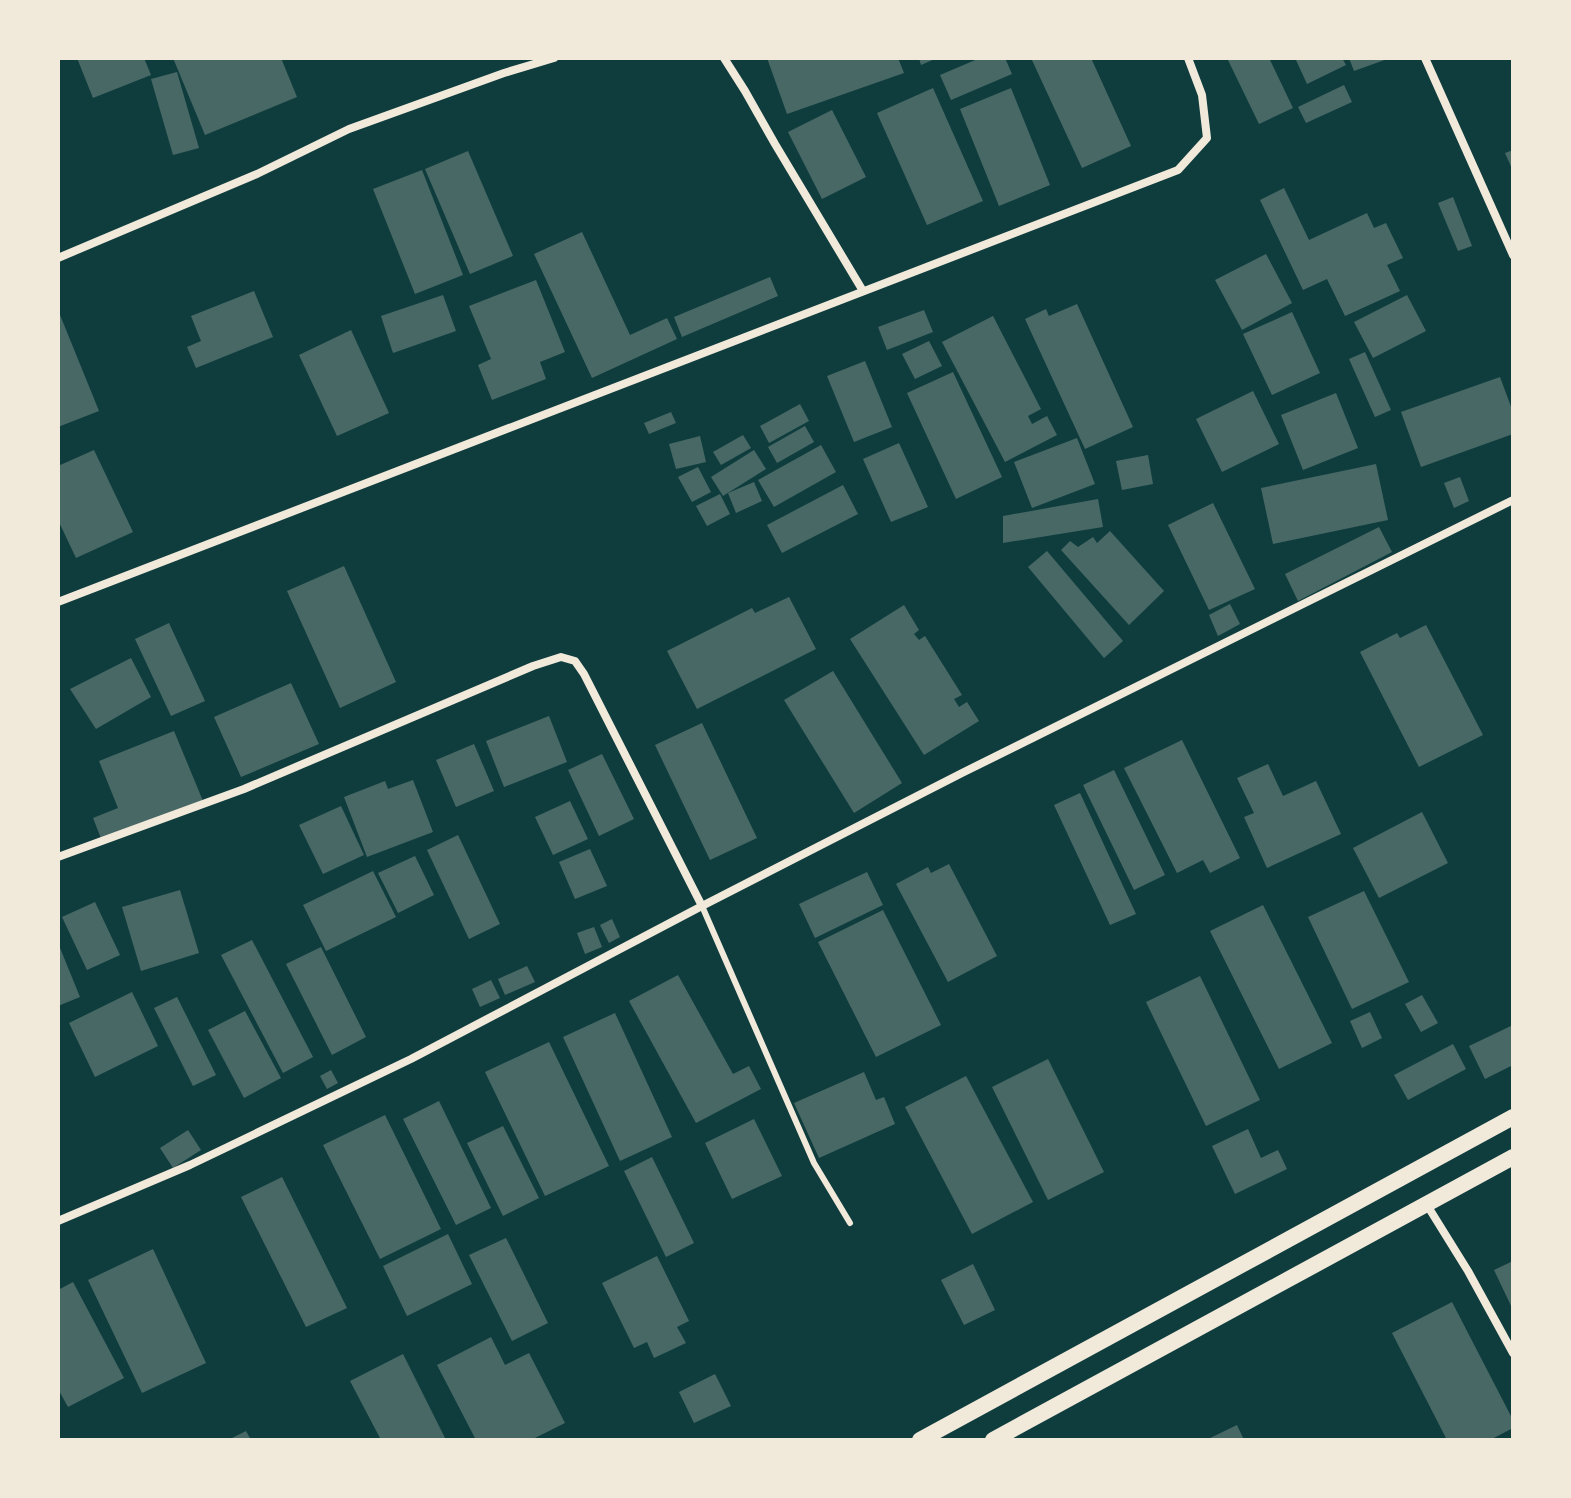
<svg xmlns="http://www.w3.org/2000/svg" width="1571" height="1498" viewBox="0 0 1571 1498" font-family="'Work Sans',sans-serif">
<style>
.building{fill:#486865}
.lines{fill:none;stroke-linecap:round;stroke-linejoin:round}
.service{stroke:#f1e9da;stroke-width:6}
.minor{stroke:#f1e9da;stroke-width:8}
.secondary{stroke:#f1e9da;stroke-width:16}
</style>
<rect width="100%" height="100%" fill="#0f3d3e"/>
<g class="building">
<polygon points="77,58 144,58 151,75 93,98"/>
<polygon points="173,58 281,58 297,97 205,135"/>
<polygon points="767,58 898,58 904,73 787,114"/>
<polygon points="919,58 937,58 921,65"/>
<polygon points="980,58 1005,58 1012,74 951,100 940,75"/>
<polygon points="1031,58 1091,58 1131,146 1082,168"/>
<polygon points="1227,58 1269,58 1293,108 1259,124"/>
<polygon points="1301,58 1342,58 1346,65 1307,84 1296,60"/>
<polygon points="1349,58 1390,58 1354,71"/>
<polygon points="177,72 199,148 173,155 151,79"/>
<polygon points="1344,85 1352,102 1306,123 1298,107"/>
<polygon points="933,88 983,201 927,225 877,113"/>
<polygon points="1011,88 1050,185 999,206 960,109"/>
<polygon points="832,110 866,177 822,199 788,132"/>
<polygon points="1513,150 1513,171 1505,153"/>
<polygon points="468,151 513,256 470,274 425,169"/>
<polygon points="422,170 463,275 415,294 373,189"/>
<polygon points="1284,188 1309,240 1367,213 1374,228 1386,223 1403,258 1387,265 1400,291 1345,316 1327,279 1303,290 1260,200"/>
<polygon points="1453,197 1472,246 1458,251 1438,203"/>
<polygon points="582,232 630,335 667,318 677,339 592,378 534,254"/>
<polygon points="1266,254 1292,303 1242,330 1215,280"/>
<polygon points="770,277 778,296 682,337 674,317"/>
<polygon points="536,280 565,352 540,362 546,379 492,400 478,365 491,359 469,306"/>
<polygon points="254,291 273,337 196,368 187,347 201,341 191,316"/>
<polygon points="443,295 456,331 393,353 381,316"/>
<polygon points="1407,295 1426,331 1373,358 1354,322"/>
<polygon points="1077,304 1133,427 1085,449 1025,319 1046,309 1049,316"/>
<polygon points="58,310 99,411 58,427"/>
<polygon points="924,310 933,332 887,350 878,327"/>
<polygon points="1292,312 1320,373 1272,395 1243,334"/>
<polygon points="993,316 1041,409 1028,416 1032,424 1047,416 1057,435 1005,462 942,342"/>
<polygon points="351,330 389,413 337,436 299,355"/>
<polygon points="929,341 942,366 915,379 902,354"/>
<polygon points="1365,352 1391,410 1375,417 1349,359"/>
<polygon points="865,361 892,427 854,442 827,376"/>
<polygon points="953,372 1002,477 956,499 907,393"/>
<polygon points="1500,377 1513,412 1513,434 1421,467 1401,412"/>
<polygon points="1253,391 1279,444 1222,472 1196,419"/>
<polygon points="1336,393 1358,448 1303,470 1281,415"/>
<polygon points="800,404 809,421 769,443 760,426"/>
<polygon points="671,412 676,423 649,434 644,423"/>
<polygon points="805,426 814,442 777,463 768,447"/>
<polygon points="743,435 751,448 721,465 713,452"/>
<polygon points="700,436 706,462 676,469 669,444"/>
<polygon points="1077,438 1095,484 1032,508 1014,462"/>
<polygon points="899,443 928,507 891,522 863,459"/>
<polygon points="821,445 836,472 774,507 758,480"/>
<polygon points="94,450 133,532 76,558 58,520 58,466"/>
<polygon points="754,450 766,469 723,496 711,477"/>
<polygon points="1148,455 1153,484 1122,490 1116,461"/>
<polygon points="1376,464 1388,520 1273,544 1261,488"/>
<polygon points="698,467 711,492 692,502 678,477"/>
<polygon points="1460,477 1469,501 1454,508 1444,483"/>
<polygon points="754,482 762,501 736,513 728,493"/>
<polygon points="843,485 858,514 782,553 767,525"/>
<polygon points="720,494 730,514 707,526 696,506"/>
<polygon points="1098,499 1103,527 1003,543 1003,516"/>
<polygon points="1213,503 1255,589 1209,610 1168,525"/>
<polygon points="1379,527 1392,552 1298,601 1285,574"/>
<polygon points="1110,531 1164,591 1129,625 1061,550 1070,541 1078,547 1093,537 1097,543"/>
<polygon points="1047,551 1123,641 1104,658 1028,567"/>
<polygon points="344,566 396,682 340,708 287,591"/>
<polygon points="789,597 816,649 697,709 667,651 752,608 755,613"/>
<polygon points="1230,604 1240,624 1218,636 1209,615"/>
<polygon points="904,605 919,630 914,634 919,640 925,636 962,695 954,699 959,707 967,702 979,721 924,755 850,639"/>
<polygon points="169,623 205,701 171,716 135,639"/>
<polygon points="1426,625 1483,735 1419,767 1360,652 1397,633 1400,638"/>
<polygon points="131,658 151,697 96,729 70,689"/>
<polygon points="833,671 902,783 854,813 784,700"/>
<polygon points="291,683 319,744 241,777 214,717"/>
<polygon points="549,716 567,762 504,787 486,741"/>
<polygon points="702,723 757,838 710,860 655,745"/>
<polygon points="174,731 203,801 102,841 93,818 118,808 99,761"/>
<polygon points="1182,740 1240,858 1210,873 1203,860 1177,873 1124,768"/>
<polygon points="474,744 494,791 456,807 436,760"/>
<polygon points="602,754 634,819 599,836 568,770"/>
<polygon points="1268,764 1283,796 1316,781 1341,834 1267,868 1244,817 1254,813 1237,778"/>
<polygon points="1114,770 1165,875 1134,890 1083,785"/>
<polygon points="413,780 433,832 367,857 344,797 385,781 388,789"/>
<polygon points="1080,793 1136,914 1110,925 1054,805"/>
<polygon points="570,801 588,839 553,855 535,817"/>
<polygon points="341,806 364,855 323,874 299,825"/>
<polygon points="1422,812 1448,863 1379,898 1353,848"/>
<polygon points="458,835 500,924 469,939 427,850"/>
<polygon points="590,849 607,886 575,899 559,862"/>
<polygon points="415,856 434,895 398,913 378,873"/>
<polygon points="949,864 997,956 948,982 896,884 928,867 931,873"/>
<polygon points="373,871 396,917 326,951 303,905"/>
<polygon points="867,872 883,905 815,938 799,904"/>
<polygon points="180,890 199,953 141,971 122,907"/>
<polygon points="1364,891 1409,982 1352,1009 1308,917"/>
<polygon points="95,902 120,955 87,970 62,917"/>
<polygon points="1263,905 1332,1043 1279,1069 1210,931"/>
<polygon points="883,910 941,1025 876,1057 818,942"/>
<polygon points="612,919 620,937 609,943 600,925"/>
<polygon points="594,927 602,947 585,954 577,933"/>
<polygon points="252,940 313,1057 283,1073 221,955"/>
<polygon points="58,943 80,997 58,1006"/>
<polygon points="321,947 366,1037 332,1055 286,964"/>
<polygon points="527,966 535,982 505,995 498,979"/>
<polygon points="678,975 733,1074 749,1066 761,1089 696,1123 629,1001"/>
<polygon points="1200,976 1260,1100 1206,1126 1146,1002"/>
<polygon points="491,980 500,998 480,1007 472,989"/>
<polygon points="132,992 158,1046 95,1077 69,1023"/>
<polygon points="1422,995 1438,1023 1421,1032 1405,1004"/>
<polygon points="177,997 216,1075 193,1086 154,1008"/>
<polygon points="245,1011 281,1078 244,1098 208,1030"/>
<polygon points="1370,1012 1382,1038 1362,1048 1350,1021"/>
<polygon points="615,1013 672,1137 620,1161 563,1037"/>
<polygon points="1513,1025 1513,1065 1485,1079 1469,1046"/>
<polygon points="549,1042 609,1166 545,1196 485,1072"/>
<polygon points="1453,1044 1466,1069 1408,1100 1394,1075"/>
<polygon points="1048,1059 1104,1172 1048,1200 992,1087"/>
<polygon points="331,1070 338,1083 327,1089 320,1076"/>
<polygon points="864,1072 876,1100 884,1097 895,1124 819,1158 794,1103"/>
<polygon points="966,1076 1033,1202 972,1234 905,1107"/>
<polygon points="439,1101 491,1208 456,1225 403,1119"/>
<polygon points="385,1115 441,1229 380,1259 323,1145"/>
<polygon points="754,1119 782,1176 732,1199 705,1143"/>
<polygon points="503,1126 539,1198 503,1216 467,1143"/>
<polygon points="1248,1129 1261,1158 1278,1150 1287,1169 1235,1194 1212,1146"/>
<polygon points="188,1130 201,1150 173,1168 160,1148"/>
<polygon points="652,1157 694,1243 666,1257 624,1171"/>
<polygon points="282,1177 347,1308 306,1327 241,1197"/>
<polygon points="448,1234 472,1284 407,1316 383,1266"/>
<polygon points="506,1238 548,1323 512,1341 469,1255"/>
<polygon points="153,1249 206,1363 142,1393 88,1280"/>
<polygon points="657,1256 689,1321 677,1327 686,1343 654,1358 647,1342 634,1348 602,1283"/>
<polygon points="1513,1261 1513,1310 1494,1270"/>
<polygon points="973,1264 995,1310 964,1325 941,1280"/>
<polygon points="73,1282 124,1378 68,1407 58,1389 58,1290"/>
<polygon points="1452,1302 1513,1420 1513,1428 1490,1440 1447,1440 1392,1333"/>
<polygon points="491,1337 505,1365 529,1353 565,1423 531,1440 476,1440 437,1365"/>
<polygon points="403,1354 446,1440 381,1440 350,1381"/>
<polygon points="715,1374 731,1406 694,1423 679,1392"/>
<polygon points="1237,1425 1244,1440 1206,1440"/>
<polygon points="246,1431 251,1440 228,1440"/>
</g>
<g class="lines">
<polyline class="service" points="702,906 814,1163 850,1223"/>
<g class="minor">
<polyline points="724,58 745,91 775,144 863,291"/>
<polyline points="1425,58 1513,255"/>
<polyline points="58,258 257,174 349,129 504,73 554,58"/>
<polyline points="58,602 1178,170 1207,138 1202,95 1188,58"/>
<polyline points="58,857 244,789 533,666 561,657 575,661 584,674 702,906"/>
<polyline points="1427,1205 1468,1271 1513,1353"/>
<polyline points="58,1221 190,1165 411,1059 702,906 962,773 1513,500"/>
</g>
<g class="secondary">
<polyline points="920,1440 1513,1117"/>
<polyline points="993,1440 1513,1157"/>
</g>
</g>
<rect width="1571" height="1498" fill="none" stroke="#f1e9da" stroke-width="120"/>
</svg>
